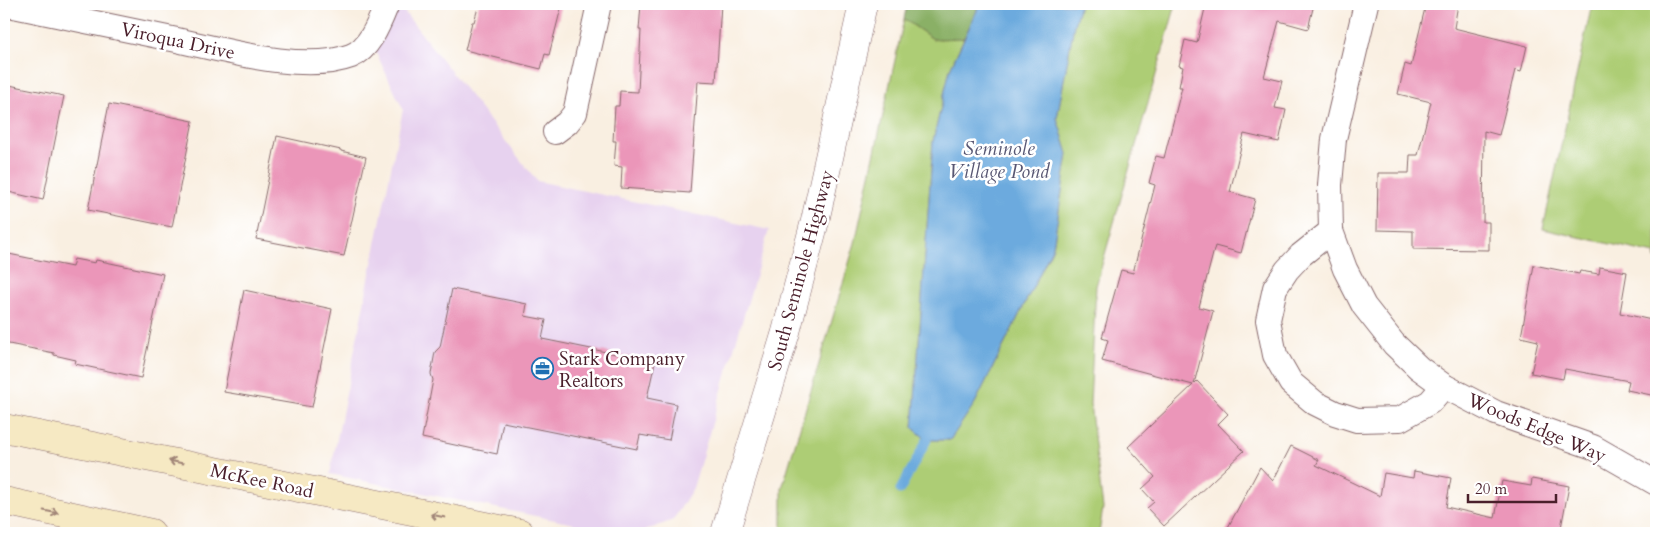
<svg xmlns="http://www.w3.org/2000/svg" width="1660" height="537" viewBox="0 0 1660 537" font-family="Cardo,serif">
<style>
.built{fill:#e7d2ef}
.green{fill:#adcd75;stroke:#7c7650}
.forest{fill:#8ab066;stroke:#6a6848}
.water{fill:#6caade;stroke:#5b6484}
.lines{fill:none;stroke-linecap:round;stroke-linejoin:round}
.stream{stroke:#6caade;stroke-width:9}
.building{fill:#eb96b9}
.minor-casing{stroke:#87686b;stroke-width:26}
.tertiary-casing{stroke:#87686b;stroke-width:29}
.secondary-casing{stroke:#87686b;stroke-width:29}
.minor{stroke:#fff;stroke-width:24}
.tertiary{stroke:#fff;stroke-width:28}
.secondary{stroke:#f6e9c3;stroke-width:28}
.oneway{stroke:#a08477}
.labels{text-anchor:middle;stroke-width:5;stroke-linejoin:round;paint-order:stroke}
.street-label{font-size:19px;fill:#4a1f2b;stroke:#fff}
.poi-label{font-size:19px;fill:#4a1f2b;stroke:#fff;text-anchor:start}
.water-label{font-size:20px;font-style:italic;fill:#585773;stroke:#fff}
</style>
<rect width="100%" height="100%" fill="#fff"/>
<filter id="ink" filterUnits="userSpaceOnUse"><feTurbulence type="fractalNoise" baseFrequency=".02" numOctaves="2"/><feDisplacementMap in="SourceGraphic" scale="10" xChannelSelector="R" yChannelSelector="G"/><feConvolveMatrix kernelMatrix="1 2 1 2 8 2 1 2 1" color-interpolation-filters="sRGB"/></filter>
<filter id="wash" filterUnits="userSpaceOnUse"><feTurbulence type="fractalNoise" baseFrequency=".0096" numOctaves="4" result="noise"/><feDisplacementMap in="SourceGraphic" scale="20" xChannelSelector="R" yChannelSelector="G"/><feGaussianBlur stdDeviation="1.12" result="paint"/><feColorMatrix in="noise" values="0 0 0 0 0 0 0 0 0 0 0 0 0 0 0 0 0 1.4 0 .05"/><feComposite in="paint" operator="in"/></filter>
<g filter="url(#wash)">
<rect width="100%" height="100%" fill="#f9efe1"/>
<polygon class="built" points="398,4 537,181 769,230 693,488 673,520 639,533 618,533 330,474 403,109 370,40"/>
<g class="green">
<polygon points="1080,4 1176,4 1096,286 1090,404 1103,508 1099,533 791,533 782,528 782,488 855,243 904,19 933,39 964,38 950,69 933,141 913,428 927,440 950,440 975,403 1053,247 1068,154 1057,118 1074,25"/>
<polygon points="1592,4 1656,4 1656,259 1655,254 1543,229"/>
</g>
<polygon class="forest" points="907,4 980,4 964,38 933,39 904,19"/>
<polygon class="water" points="980,4 1080,4 1074,25 1057,118 1068,154 1053,247 975,403 950,440 927,440 913,428 933,141 950,69"/>
<g class="lines">
<polyline class="stream" points="900,490 927,440"/>
</g>
<g id="blocks">
<g class="building">
<polygon points="479,4 562,4 549,55 545,54 541,69 465,50 472,22 474,22"/>
<polygon points="641,4 721,4 716,82 698,81 690,193 621,188 622,167 614,166 616,141 613,141 615,106 619,106 620,91 638,92 641,30 639,30"/>
<polygon points="1206,4 1314,4 1308,29 1279,21 1264,77 1282,81 1275,108 1286,110 1279,142 1244,134 1230,192 1255,199 1241,253 1215,246 1199,307 1213,311 1194,384 1197,381 1228,414 1218,424 1244,451 1164,526 1147,508 1154,502 1142,489 1155,477 1128,447 1193,385 1102,361 1108,340 1102,338 1121,270 1133,273 1155,185 1149,183 1156,156 1164,158 1182,87 1179,87 1183,67 1179,66 1185,40 1197,43"/>
<polygon points="1426,4 1458,4 1454,28 1527,46 1521,72 1515,70 1499,135 1484,131 1483,222 1489,222 1489,250 1413,249 1413,231 1377,230 1378,173 1409,173 1410,155 1418,155 1431,102 1398,94 1405,64 1411,66"/>
<polygon points="4,84 64,96 43,200 4,191"/>
<polygon points="109,104 193,121 172,227 88,210"/>
<polygon points="277,136 341,150 341,151 366,157 344,256 256,239"/>
<polygon points="4,253 72,267 74,259 95,263 96,260 163,274 141,378 75,364 76,360 54,355 54,353 4,343"/>
<polygon points="1534,265 1579,274 1580,271 1599,274 1600,267 1627,272 1620,313 1656,321 1656,396 1627,390 1629,381 1565,369 1563,379 1531,373 1538,341 1521,337"/>
<polygon points="452,289 527,304 525,316 546,320 542,339 655,362 647,398 676,404 669,440 640,435 637,449 503,422 497,454 422,438 433,380 431,374 435,352 440,347"/>
<polygon points="244,290 332,309 312,407 224,392"/>
<polygon points="1291,446 1319,460 1316,465 1380,496 1384,473 1413,478 1414,471 1451,478 1446,507 1495,518 1502,481 1531,486 1532,479 1569,486 1560,533 1225,533 1260,467 1273,481"/>
</g>
</g>
</g>
<g filter="url(#ink)">
<use href="#blocks" fill-opacity="0" stroke="#87686b" stroke-width="1"/>
<g class="lines">
<defs>
<g id="minor">
<path d="M 4,4 C 60,16 116,27 172,39 C 221,49 303,74 351,56 C 370,49 380,21 387,4"/>
<polyline points="1366,4 1334,139 1330,185 1331,231 1345,269 1364,306 1394,344 1419,368 1444,386 1496,413 1593,447 1656,483"/>
<polyline points="555,132 567,123 575,113 599,4"/>
<polyline points="1331,231 1301,255 1287,270 1275,288 1268,320 1275,355 1291,383 1315,403 1335,413 1357,420 1400,419 1430,402 1444,386"/>
</g>
<polyline id="tertiary" points="725,533 786,332 815,221 863,4"/>
<g id="secondary">
<polyline points="4,428 520,533"/>
<polyline points="4,501 151,533"/>
</g>
</defs>
<use href="#minor" class="minor-casing"/>
<use href="#tertiary" class="tertiary-casing"/>
<use href="#secondary" class="secondary-casing"/>
<use href="#minor" class="minor"/>
<use href="#tertiary" class="tertiary"/>
<use href="#secondary" class="secondary"/>
</g>
<defs><path id="oneway-shaft" d="M-6 0H5M1.5-3L5.5 0L1.5 3" fill="none" stroke-width="1.6" stroke-linecap="round" stroke-linejoin="round" transform="scale(1.25)"/></defs>
<g class="oneway">
<use href="#oneway-shaft" transform="translate(176 462) rotate(-168)"/>
<use href="#oneway-shaft" transform="translate(51 512) rotate(12)"/>
<use href="#oneway-shaft" transform="translate(438 516) rotate(-168)"/>
</g>
</g>
<defs>
<symbol id="office-ring" viewBox="-11 -11 22 22"><circle r="9.5" fill="#fff" stroke="#1f6fb2" stroke-width="1.5"/><path d="M-6-3h4V-5.5h4V-3h4V5H-6ZM-1-4.5V-3h2v-1.5ZM-6 0V1H6V0Z" fill="#1f6fb2"/></symbol>
</defs>
<g fill-rule="evenodd">
<use href="#office-ring" x="530" y="356" width="25" height="25"/>
</g>
<g class="labels">
<g class="street-label">
<text transform="translate(178 40) rotate(12)" y="7">Viroqua Drive</text>
<text transform="translate(800 270) rotate(-75)" y="7">South Seminole Highway</text>
<text transform="translate(1537 427) rotate(23)" y="7">Woods Edge Way</text>
<text transform="translate(262 480) rotate(12)" y="7">McKee Road</text>
</g>
<g class="poi-label">
<text x="559" y="365">Stark Company<tspan x="559" dy="22">Realtors</tspan></text>
</g>
<g class="water-label">
<text x="999" y="155">Seminole<tspan x="999" dy="23">Village Pond</tspan></text>
</g>
</g>
<rect width="1660" height="537" fill="none" stroke="#fff" stroke-width="20"/>
<path d="M1468 494v8h88v-8" fill="none" stroke="#4a1f2b" stroke-width="2.5"/>
<text x="1475" y="494" font-size="15" fill="#4a1f2b" stroke="#ffffff" stroke-width="4" paint-order="stroke">20 m</text>
</svg>
